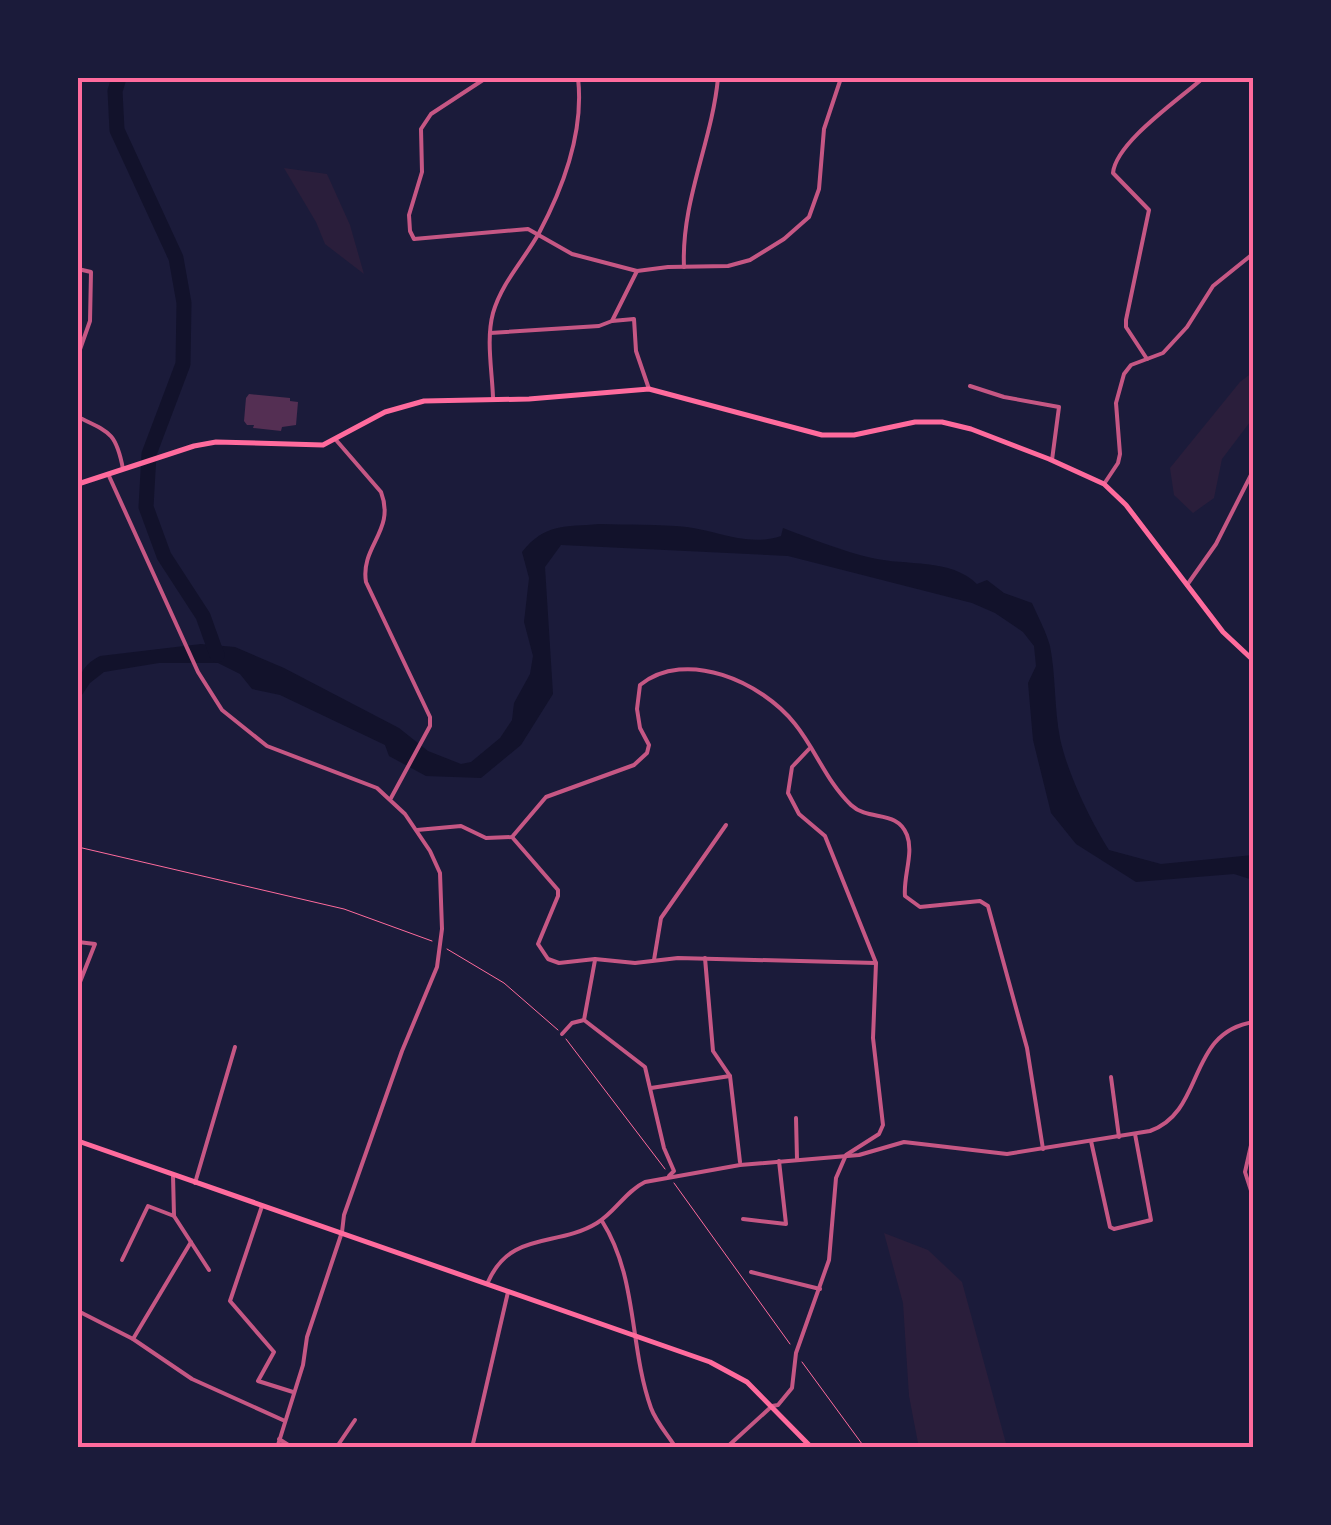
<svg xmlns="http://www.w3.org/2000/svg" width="1331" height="1525" viewBox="0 0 1331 1525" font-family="'Fira Sans',sans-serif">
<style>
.green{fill:#2a1e3b}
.water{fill:#12122b}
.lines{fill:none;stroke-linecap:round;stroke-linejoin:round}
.river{stroke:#12122b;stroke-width:15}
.building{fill:#542f53}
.path{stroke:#ff6b9d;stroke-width:1}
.minor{stroke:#c65784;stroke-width:4}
.tertiary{stroke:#c65784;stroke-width:4}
.secondary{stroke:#ff6b9d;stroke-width:5}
.trunk{stroke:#ff6b9d;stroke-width:5}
.neatline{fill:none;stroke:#ff6b9d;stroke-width:4}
</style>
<rect width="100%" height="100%" fill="#1b1b3a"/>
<g class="green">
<polygon points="284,168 327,174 350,225 364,274 325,244 316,222"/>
<polygon points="1253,372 1253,418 1222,459 1214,498 1193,513 1174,495 1170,468 1240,382"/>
<polygon points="884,1233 928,1250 962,1282 1007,1447 922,1447 918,1443 909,1396 903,1303"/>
</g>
<path class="water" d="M 599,524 C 628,525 658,524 687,527 C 718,531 748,547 781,536 L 783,528 C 812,539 842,551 872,558 C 906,566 951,558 977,584 L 987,580 L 1004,593 L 1032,603 C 1038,617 1046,631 1050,646 C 1056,676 1054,708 1060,738 C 1067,772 1090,820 1109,850 L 1161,864 L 1253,855 L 1253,880 L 1234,874 L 1136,882 L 1076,844 L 1051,813 L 1033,740 L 1028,683 L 1036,666 L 1034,646 L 1023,632 L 995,613 L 972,603 L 788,556 L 561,545 L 545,567 L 553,694 L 521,745 L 481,778 L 426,776 L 389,756 L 385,745 L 280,695 L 252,689 L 240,674 L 218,663 L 159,663 L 104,672 L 90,683 L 78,701 C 78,679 79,667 100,656 L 201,644 L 235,647 L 284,668 L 399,728 L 428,751 L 461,764 L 471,762 L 500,738 L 512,720 L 514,703 L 530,674 L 533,656 L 524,622 L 529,578 L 522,552 C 545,523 565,527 599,524 Z"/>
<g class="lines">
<polyline class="river" points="119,78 115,91 117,130 176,258 184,303 183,364 149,454 146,507 164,556 203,616 217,655"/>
</g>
<polygon class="building" points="249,394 290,398 290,401 298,402 296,425 282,427 281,431 253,428 254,425 247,425 244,421 246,398"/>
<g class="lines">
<g class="path">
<polyline points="78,847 344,909 432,941"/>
<polyline points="447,949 504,983 558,1030"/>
<polyline points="566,1039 665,1169"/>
<polyline points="674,1183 790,1344"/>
<polyline points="802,1362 865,1448"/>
</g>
<g class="minor">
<polyline points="486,78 431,114 421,129 422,172 409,215 410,231 414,239 528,229 572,254 637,271 668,267 728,266 750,260 784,239 809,217 819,189 824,129 841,78"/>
<path d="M 684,267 C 681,201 712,142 718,78"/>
<polyline points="78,269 91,272 90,321 78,355"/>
<polyline points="612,321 634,319 636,351 649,389"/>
<polyline points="490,333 599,326 612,321 637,271"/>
<path d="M 1147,359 L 1126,327 L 1126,320 L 1149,210 L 1113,173 C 1116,142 1180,99 1203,78"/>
<polyline points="970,386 1004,397 1059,407 1052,460"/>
<path d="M 493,397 C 492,370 486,339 493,313 C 502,282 524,260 539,233 C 564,186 584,130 578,78"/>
<path d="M 78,417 C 109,432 116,432 123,469"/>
<path d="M 336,440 L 381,492 C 396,531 360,546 366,582 L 430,717 L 430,726 L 391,798"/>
<polyline points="1104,484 1118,463 1120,454 1116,403 1124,374 1131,365 1163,353 1187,327 1213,286 1254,253"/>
<polyline points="1187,585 1216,544 1254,469"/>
<path d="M 417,830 L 461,826 L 486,838 L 512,837 L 546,797 L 634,765 L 647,753 L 649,745 L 640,728 L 637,709 L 640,685 C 686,648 762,682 795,724 C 816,750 826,781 851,805 C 869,822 897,809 907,835 C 914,853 903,877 905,896 L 920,907 L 980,901 L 988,906 L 1027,1048 L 1043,1149"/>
<polyline points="512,837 558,890 558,896 538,944 548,959 559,963 595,959 635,963 678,958 876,963"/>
<polyline points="78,942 95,944 78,987"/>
<polyline points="705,958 713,1051 730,1076 740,1162"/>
<polyline points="654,960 661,918 726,825"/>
<polyline points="584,1020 595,960"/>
<polyline points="562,1034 572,1023 584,1020 645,1067 664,1148 674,1171 669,1176"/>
<polyline points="1111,1077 1119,1137"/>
<polyline points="651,1088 730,1076"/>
<polyline points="796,1118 797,1159"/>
<polyline points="1254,1132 1245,1172 1254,1200"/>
<polyline points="1091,1141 1110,1227 1114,1229 1151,1220 1135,1134"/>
<polyline points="173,1175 174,1216 209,1270"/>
<polyline points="195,1183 235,1047"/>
<polyline points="262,1206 230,1301 274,1352 258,1381 293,1392"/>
<polyline points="743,1219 786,1224 779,1161"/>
<path d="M 602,1221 C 638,1278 629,1346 651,1408 C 656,1422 668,1435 676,1448"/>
<polyline points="122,1260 148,1206 174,1216"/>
<polyline points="751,1272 820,1289"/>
<path d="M 488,1282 C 511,1230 556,1248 597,1223 C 615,1212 626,1191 645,1182 L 740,1165 L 859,1155 L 904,1142 L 1007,1154 L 1150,1131 C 1206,1111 1186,1032 1254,1022"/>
<polyline points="78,1311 133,1339 192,1379 285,1421"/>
<polyline points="133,1339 191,1242"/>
<polyline points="772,1406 778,1405 792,1388 796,1353 829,1260 836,1178 846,1155 879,1134 883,1125 873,1038 876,963 825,836 799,814 788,793 792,767 809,749"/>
<polyline points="279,1439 293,1448"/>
<polyline points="277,1448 303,1365 307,1337 342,1232"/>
<polyline points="336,1448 355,1420"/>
<polyline points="472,1448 508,1292"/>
</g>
<g class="tertiary">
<polyline points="109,476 198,672 222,710 267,746 377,788 405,814 430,851 440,873 442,929 437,967 402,1051 344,1215 342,1232"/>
<polyline points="726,1448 771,1407"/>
</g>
<polyline class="secondary" points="78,484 194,446 216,442 323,445 385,412 424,401 529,399 649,389 822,435 854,435 915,422 942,422 971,429 1049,459 1104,484 1126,505 1223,632 1254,661"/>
<polyline class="trunk" points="78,1141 710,1362 747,1382 812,1448"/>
</g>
<rect width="1331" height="1525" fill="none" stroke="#1b1b3a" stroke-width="160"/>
<rect x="80" y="80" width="1171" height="1365" class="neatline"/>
</svg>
